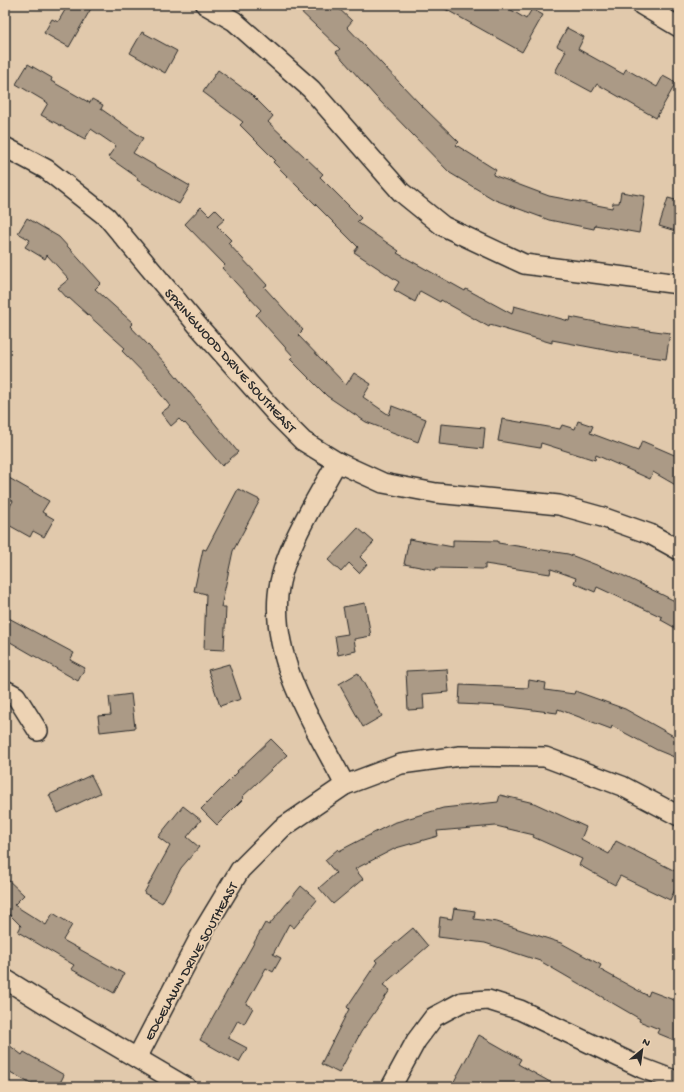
<svg xmlns="http://www.w3.org/2000/svg" width="684" height="1092" viewBox="0 0 684 1092" font-family="'Gochi Hand',sans-serif">
<style>
.building{fill:#ab9a86;stroke:#2b2b2b}
.lines{fill:none;stroke-linecap:round;stroke-linejoin:round}
.minor-casing{stroke:#2b2b2b;stroke-width:22}
.minor{stroke:#edd3b4;stroke-width:19}
.labels{text-anchor:middle;stroke-width:3;stroke-linejoin:round;paint-order:stroke}
.street-label{font-size:14px;fill:#2b2b2b;stroke:#edd3b4}
</style>
<rect width="100%" height="100%" fill="#e1c9ac"/>
<filter id="ink" filterUnits="userSpaceOnUse"><feTurbulence type="fractalNoise" baseFrequency=".025" numOctaves="2"/><feDisplacementMap in="SourceGraphic" scale="8" xChannelSelector="R" yChannelSelector="G"/><feConvolveMatrix kernelMatrix="1 2 1 2 8 2 1 2 1" color-interpolation-filters="sRGB"/></filter>
<g filter="url(#ink)">
<g class="building">
<polygon points="68,5 93,5 69,47 44,33 52,19 58,22"/>
<polygon points="294,5 335,5 352,21 347,27 419,103 459,142 456,145 496,170 493,175 549,196 612,208 613,203 619,203 621,192 645,196 639,233 595,225 594,229 549,220 495,200 450,173 375,96 336,52 340,49"/>
<polygon points="438,5 503,5 526,19 532,9 543,15 522,52"/>
<polygon points="567,28 584,37 578,49 623,74 626,69 657,87 663,76 676,83 656,118 597,84 592,92 555,72 566,51 557,46"/>
<polygon points="142,32 177,51 165,73 130,53"/>
<polygon points="28,64 52,78 51,81 90,103 92,99 103,105 101,109 143,138 133,153 190,186 179,204 137,180 138,178 108,157 116,146 91,129 85,139 41,115 48,103 16,84"/>
<polygon points="218,70 251,94 273,116 268,122 323,174 320,177 361,218 357,222 399,251 397,253 465,291 466,289 512,314 514,306 569,321 570,317 617,326 670,333 666,359 621,353 552,340 552,343 490,325 489,327 441,300 440,302 420,291 415,302 394,290 399,282 354,252 358,247 273,162 275,160 240,125 243,122 203,92"/>
<polygon points="668,198 679,201 679,232 659,226"/>
<polygon points="201,207 209,215 215,209 225,219 217,226 231,240 228,243 267,285 264,287 303,330 298,335 346,385 354,373 371,384 363,397 389,415 392,406 426,419 418,442 366,422 327,396 290,359 293,356 256,315 261,310 222,268 225,265 185,224"/>
<polygon points="27,218 59,237 101,283 95,289 133,323 130,326 168,366 238,452 222,466 185,423 184,424 179,419 171,426 161,413 170,406 158,391 159,389 122,351 125,348 69,298 68,299 58,288 69,279 47,255 45,259 25,247 30,240 18,233"/>
<polygon points="502,419 560,429 562,425 575,429 578,421 593,426 590,433 638,451 642,441 679,457 679,487 653,472 650,479 596,455 595,460 541,443 540,448 498,441"/>
<polygon points="441,424 485,428 483,449 439,444"/>
<polygon points="9,478 49,501 42,512 54,519 44,537 33,531 30,537 5,523 5,515 13,501 5,496 5,485"/>
<polygon points="238,489 260,500 233,551 221,607 226,607 224,650 204,649 206,594 194,591 203,549 206,550"/>
<polygon points="358,528 374,542 360,557 367,564 359,573 349,563 341,572 328,560"/>
<polygon points="409,539 453,547 453,540 498,541 498,543 568,554 620,574 679,603 679,630 661,620 662,617 597,587 595,592 574,583 576,578 551,569 550,574 485,564 485,569 436,568 436,570 404,564"/>
<polygon points="365,603 371,636 354,639 356,651 338,655 335,636 348,634 343,607"/>
<polygon points="5,616 74,653 70,660 85,668 78,681 5,639"/>
<polygon points="229,664 241,699 220,706 208,670"/>
<polygon points="447,669 449,692 423,694 424,709 408,710 406,671"/>
<polygon points="358,673 382,716 363,727 339,684"/>
<polygon points="529,680 546,683 545,690 574,694 575,691 625,709 679,739 679,759 657,750 612,726 611,729 558,709 557,713 502,706 459,704 460,685 528,688"/>
<polygon points="131,694 135,728 100,732 98,716 111,715 109,697"/>
<polygon points="271,739 287,755 242,797 244,798 217,825 201,809 238,772 237,771"/>
<polygon points="91,775 100,793 58,813 49,795"/>
<polygon points="500,795 534,803 586,827 581,839 609,854 616,841 679,873 679,881 670,900 620,876 615,885 579,865 582,859 533,837 534,835 496,826 437,831 438,836 396,848 355,869 363,879 333,904 319,888 336,873 325,860 338,849 339,851 393,823 443,808 498,802"/>
<polygon points="183,806 201,820 187,837 199,847 181,868 162,903 144,893 170,846 158,837"/>
<polygon points="5,877 24,895 14,905 46,925 53,913 72,925 63,940 124,974 114,993 71,969 74,965 18,932 21,926 7,912 5,915"/>
<polygon points="301,886 317,900 294,928 289,924 273,954 281,958 273,972 266,968 246,1004 253,1008 244,1024 238,1020 228,1038 247,1048 239,1062 200,1040 265,923 269,925"/>
<polygon points="454,908 475,911 474,919 497,922 561,943 601,965 599,969 648,996 650,991 679,1002 679,1042 657,1033 659,1029 639,1021 640,1019 540,961 485,943 438,937 440,917 452,919"/>
<polygon points="413,928 428,946 383,985 390,990 361,1032 339,1073 321,1064 349,1009 347,1007 377,962 375,960"/>
<polygon points="479,1035 521,1059 518,1064 559,1087 451,1087"/>
<polygon points="5,1042 22,1055 24,1052 64,1075 58,1087 36,1087 5,1069"/>
</g>
<g class="lines">
<defs>
<g id="minor">
<polyline points="206,5 234,21 311,89 401,192 443,226 524,264 679,284"/>
<polyline points="642,5 679,27"/>
<polyline points="5,147 46,169 107,217 198,326 277,415 303,441 337,462 383,483 436,493 559,505 602,517 650,534 679,550"/>
<path d="M 337,462 C 316,500 282,552 278,595 C 272,664 315,727 345,785"/>
<polyline points="5,690 16,696 38,731"/>
<polyline points="5,979 55,1010 186,1087"/>
<polyline points="137,1058 202,933 240,870 282,828 345,785 401,764 460,756 545,757 622,786 679,816"/>
<polyline points="391,1087 416,1041 434,1017 462,1002 488,1000 520,1010 642,1068 679,1082"/>
</g>
</defs>
<use href="#minor" class="minor-casing"/>
<use href="#minor" class="minor"/>
</g>
</g>
<g class="labels">
<g class="street-label">
<text transform="translate(231 360) rotate(48)" y="5">SPRINGWOOD DRIVE SOUTHEAST</text>
<text transform="translate(190 961) rotate(-61)" y="5">EDGELAWN DRIVE SOUTHEAST</text>
</g>
</g>
<rect width="684" height="1092" fill="none" stroke="#edd3b4" stroke-width="20"/>
<rect x="10" y="10" width="664" height="1072" fill="none" stroke="#2b2b2b" stroke-width="1.5" filter="url(#ink)"/>
<g transform="translate(642 1050) rotate(29)" stroke="#edd3b4" stroke-width="3" paint-order="stroke">
<path d="M0-3L7 15L0 10L-7 15Z" fill="#2b2b2b"/>
<text y="-6" font-size="11" font-weight="bold" text-anchor="middle" fill="#2b2b2b">N</text>
</g>
</svg>
